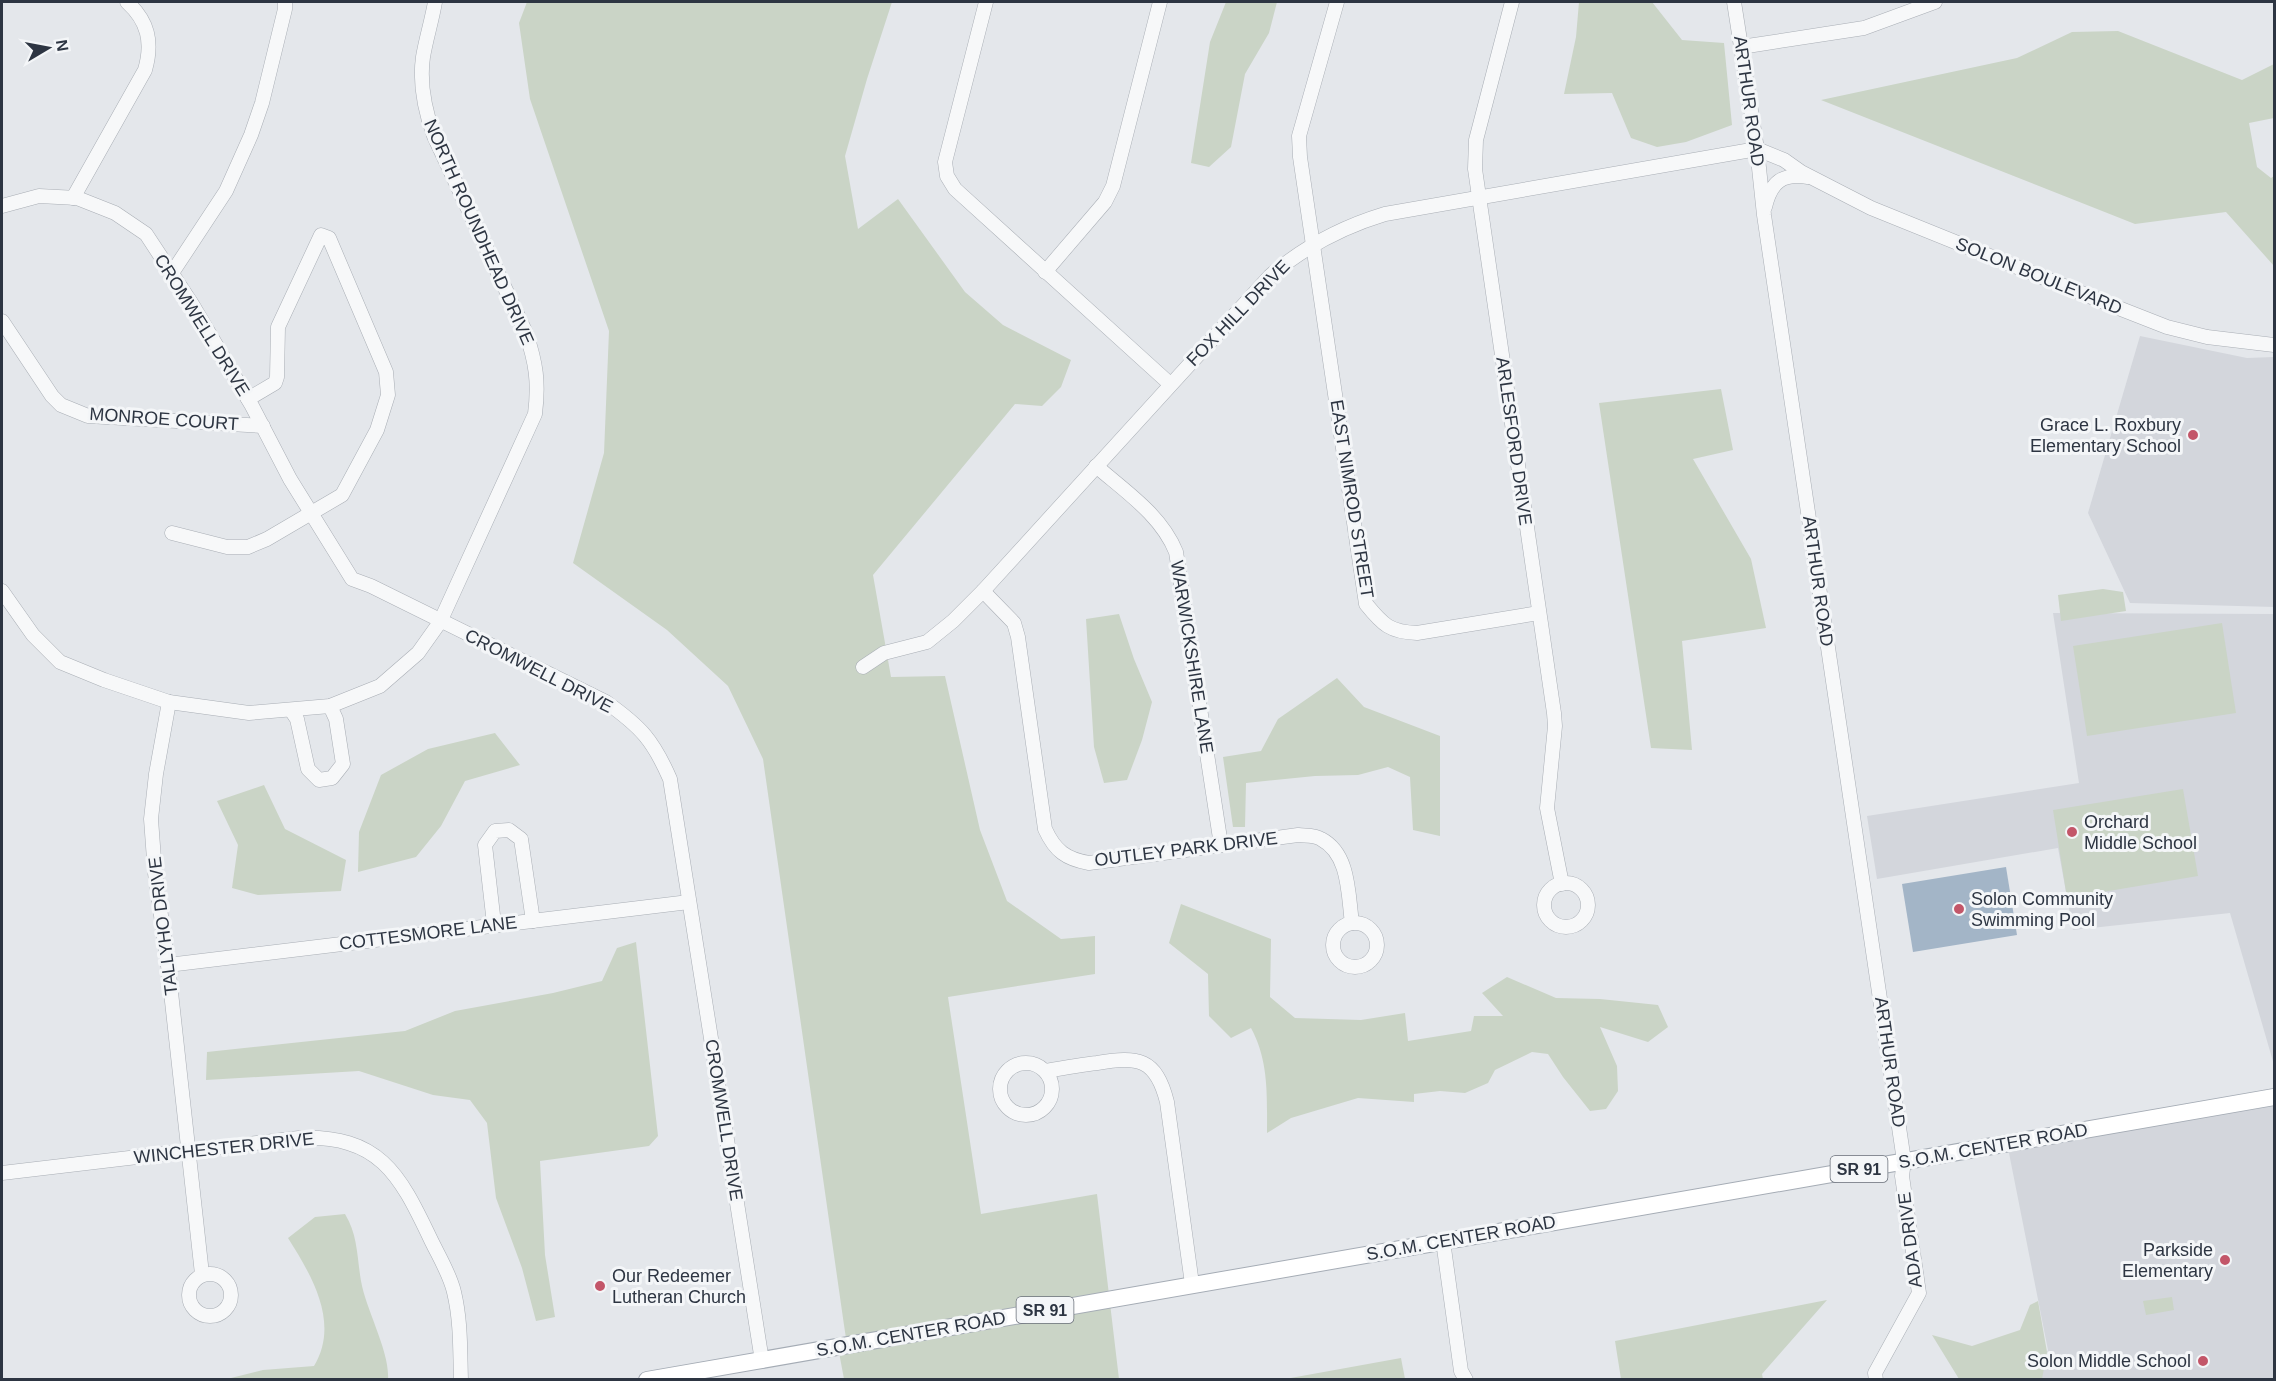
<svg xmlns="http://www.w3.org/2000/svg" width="2276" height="1381" viewBox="0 0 2276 1381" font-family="Helvetica,sans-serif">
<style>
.built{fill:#d3d6dc}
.green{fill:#cad4c6}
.water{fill:#a3b5c7}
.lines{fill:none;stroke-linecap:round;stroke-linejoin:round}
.minor-casing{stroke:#a9aeb5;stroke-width:15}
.major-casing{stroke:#a5acb5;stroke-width:18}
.minor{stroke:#f7f8f9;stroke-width:14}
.major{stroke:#fff;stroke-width:16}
.poi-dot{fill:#c35669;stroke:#f4f6f8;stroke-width:2}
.labels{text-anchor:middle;stroke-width:6;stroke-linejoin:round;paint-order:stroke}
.shield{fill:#f4f6f8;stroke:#696f79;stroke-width:1.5}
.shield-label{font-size:16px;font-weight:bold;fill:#2d3542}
.street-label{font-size:18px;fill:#2d3542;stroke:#f4f6f8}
.poi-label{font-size:18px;fill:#2d3542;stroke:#f4f6f8;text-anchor:end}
</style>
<rect width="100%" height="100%" fill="#e4e7eb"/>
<g class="built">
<polygon points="2140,336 2247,358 2274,357 2274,607 2130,603 2088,513"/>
<polygon points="2053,613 2274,614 2274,1065 2230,913 2073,930 2058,848 1877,879 1867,816 2079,783"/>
<polygon points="2274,1097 2274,1379 2035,1379 2048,1350 2007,1143"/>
</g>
<g class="green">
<polygon points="527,2 892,2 867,79 845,156 858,229 898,199 965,292 1003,325 1071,360 1061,387 1042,406 1015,404 873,575 891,677 945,676 980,830 1007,901 1061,939 1095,936 1095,974 948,997 981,1214 1097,1194 1119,1379 844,1379 838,1347 847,1345 844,1325 763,759 728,686 667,630 573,563 604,453 609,331 530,99 519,23"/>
<polygon points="1226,2 1277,2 1269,33 1245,74 1231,147 1209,167 1191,163 1210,42"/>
<polygon points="1579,2 1652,2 1682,40 1724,43 1732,125 1686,142 1657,147 1631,138 1612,93 1564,94 1576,37"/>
<polygon points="2118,31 2242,80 2274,64 2274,118 2249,123 2257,167 2271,178 2274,176 2274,266 2226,212 2135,224 1821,100 2017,58 2072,32"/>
<polygon points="1721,389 1733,450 1693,459 1751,559 1766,628 1682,641 1692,750 1651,748 1599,403"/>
<polygon points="2103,589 2123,592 2126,611 2061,621 2058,595"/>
<polygon points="1119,614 1134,659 1152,702 1142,740 1127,780 1104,783 1094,747 1086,619"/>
<polygon points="2222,623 2236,713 2087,736 2073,646"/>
<polygon points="1337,678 1364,707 1440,736 1440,836 1413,830 1410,777 1388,767 1358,775 1315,776 1246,783 1245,827 1233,827 1223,757 1261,751 1278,719"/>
<polygon points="495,733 520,765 465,781 441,826 416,857 358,872 359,832 381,775 428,749"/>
<polygon points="264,785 285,829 346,860 341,891 258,895 232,888 238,845 217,801"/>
<polygon points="2183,789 2198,876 2067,898 2053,810"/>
<path d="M 1181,904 L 1271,939 L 1270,997 L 1295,1018 L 1361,1020 L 1405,1013 L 1408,1041 L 1471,1031 L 1474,1016 L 1503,1016 L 1482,993 L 1507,977 L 1556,998 L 1600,999 L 1658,1005 L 1668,1027 L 1648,1042 L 1600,1027 L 1617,1066 L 1618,1091 L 1606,1109 L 1590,1111 L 1563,1077 L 1548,1054 L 1532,1052 L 1495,1070 L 1488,1083 L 1465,1093 L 1440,1091 L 1414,1094 L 1414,1102 L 1358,1098 L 1291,1118 L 1267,1133 C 1267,1096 1269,1061 1251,1028 L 1231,1038 L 1209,1016 L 1208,974 L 1169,943 Z"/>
<polygon points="636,942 658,1136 649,1146 540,1161 545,1255 555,1317 536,1321 522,1268 496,1198 487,1123 470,1100 433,1095 359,1071 206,1080 207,1052 405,1031 455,1011 553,993 602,981 617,948"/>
<path d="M 345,1214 C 358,1235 357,1258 361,1281 C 366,1310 390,1352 388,1379 L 227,1379 L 263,1370 L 314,1366 C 340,1323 312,1276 288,1238 L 315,1217 Z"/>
<polygon points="2172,1297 2174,1310 2146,1315 2143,1301"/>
<polygon points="1827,1300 1762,1374 1763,1379 1621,1379 1615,1341"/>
<polygon points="2038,1301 2047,1352 2042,1379 1959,1379 1932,1335 1972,1346 2020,1330 2030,1305"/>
<polygon points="1401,1358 1405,1379 1285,1379"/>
</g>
<polygon class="water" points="2006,867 2017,935 1913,952 1902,884"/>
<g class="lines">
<defs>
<g id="minor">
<polyline points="986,2 945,162 947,176 955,189 1170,384"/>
<path d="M 1337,2 L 1299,136 L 1300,157 L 1366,604 C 1383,625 1390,632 1417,633 L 1539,613"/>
<polyline points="1512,2 1476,140 1475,169 1554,713 1555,726 1547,808 1562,884"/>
<polyline points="1734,2 1757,149 1764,215 1904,1161 1902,1176 1919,1293 1875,1373 1876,1380"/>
<polyline points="1741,47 1864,28 1935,2"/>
<polyline points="1757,149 1784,160 1801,172 1871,208 2121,309 2167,327 2207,337 2274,345"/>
<path d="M 73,198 L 145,70 C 153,42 148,21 127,2"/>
<path d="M 2,206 L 39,196 L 77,198 L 115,213 L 146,234 L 192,304 L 252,406 L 290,479 L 352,579 L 371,586 L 606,702 C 641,727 653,740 670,779 L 762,1361"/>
<path d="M 1765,207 C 1771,182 1782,173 1808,177"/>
<polyline points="1045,272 1105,202 1113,186 1160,2"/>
<polyline points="172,273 226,191 251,135 262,103 285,9 285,2"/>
<polyline points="2,321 52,396 61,405 88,416 263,426"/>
<path d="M 1096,466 C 1126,492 1161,515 1176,552 L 1221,845"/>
<polyline points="172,533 227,547 248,547 267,539 342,495 377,430 388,395 386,372 329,238 321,235 278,327 277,377 275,383 248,399"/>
<path d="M 2,591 L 33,635 L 60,662 L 104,680 L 169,702 L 249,713 L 330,706 L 380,686 L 418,653 L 440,622 L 535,414 C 539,382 536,363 526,333 L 434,136 C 425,111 419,85 423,57 C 426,39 432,20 435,2"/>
<path d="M 983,591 L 1014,623 L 1018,637 L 1045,829 C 1055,851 1066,859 1089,863 L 1298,835 C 1305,836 1315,835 1321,839 C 1350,854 1348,895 1352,923"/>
<path d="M 863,667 L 884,653 L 927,642 L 953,621 L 983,591 L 1270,276 C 1304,247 1342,227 1385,214 L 1757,149"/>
<polyline points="169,702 156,774 151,819 155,873 168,965 202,1274"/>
<polyline points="291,710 297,719 308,769 319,780 332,778 343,764 336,719 330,706"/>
<circle cx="1566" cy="905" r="22"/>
<circle cx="1355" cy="945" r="22"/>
<polyline points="494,924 485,845 495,831 509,830 521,839 533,921"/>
<polyline points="168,965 689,902"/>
<circle cx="1026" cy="1089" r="26"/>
<path d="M 1046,1071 C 1063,1068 1080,1065 1097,1063 C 1138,1056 1156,1058 1167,1102 L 1192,1284"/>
<path d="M 2,1173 L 299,1138 C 379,1135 399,1173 430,1238 C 438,1255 450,1274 454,1292 C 461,1321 460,1350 461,1380"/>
<polyline points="1443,1241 1461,1371 1466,1380"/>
<circle cx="210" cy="1295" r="21"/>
</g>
<polyline id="major" points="647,1380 2274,1097"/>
</defs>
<use href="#minor" class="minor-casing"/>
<use href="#major" class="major-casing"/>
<use href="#minor" class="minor"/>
<use href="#major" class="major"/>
</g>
<g class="poi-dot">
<circle cx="2193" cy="435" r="6"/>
<circle cx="2072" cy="832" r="6"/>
<circle cx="1959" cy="909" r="6"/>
<circle cx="2225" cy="1260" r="6"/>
<circle cx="600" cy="1286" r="6"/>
<circle cx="2203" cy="1361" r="6"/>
</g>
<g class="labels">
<g class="shield">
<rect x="1830.5" y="1156" width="57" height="26" rx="4.5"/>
<rect x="1016.5" y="1297" width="57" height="26" rx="4.5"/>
</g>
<g class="shield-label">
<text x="1859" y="1175">SR 91</text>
<text x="1045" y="1316">SR 91</text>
</g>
<g class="street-label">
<text transform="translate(1749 101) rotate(82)" y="6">ARTHUR ROAD</text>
<text transform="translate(479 232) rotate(66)" y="6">NORTH ROUNDHEAD DRIVE</text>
<text transform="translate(2039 276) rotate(22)" y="6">SOLON BOULEVARD</text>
<text transform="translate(1238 313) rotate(-46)" y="6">FOX HILL DRIVE</text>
<text transform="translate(202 325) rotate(58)" y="6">CROMWELL DRIVE</text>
<text transform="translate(164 419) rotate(4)" y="6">MONROE COURT</text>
<text transform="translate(1514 441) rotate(82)" y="6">ARLESFORD DRIVE</text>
<text transform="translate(1352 499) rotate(81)" y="6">EAST NIMROD STREET</text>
<text transform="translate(1818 581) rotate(82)" y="6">ARTHUR ROAD</text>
<text transform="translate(1192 657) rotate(81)" y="6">WARWICKSHIRE LANE</text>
<text transform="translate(539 671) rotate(27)" y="6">CROMWELL DRIVE</text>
<text transform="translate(1186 849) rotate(-7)" y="6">OUTLEY PARK DRIVE</text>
<text transform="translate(163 926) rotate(-97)" y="6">TALLYHO DRIVE</text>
<text transform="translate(428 933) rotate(-7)" y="6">COTTESMORE LANE</text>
<text transform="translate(1890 1062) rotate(82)" y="6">ARTHUR ROAD</text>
<text transform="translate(724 1120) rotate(81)" y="6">CROMWELL DRIVE</text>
<text transform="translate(1993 1146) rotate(-10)" y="6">S.O.M. CENTER ROAD</text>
<text transform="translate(224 1148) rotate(-6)" y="6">WINCHESTER DRIVE</text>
<text transform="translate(1461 1238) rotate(-10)" y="6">S.O.M. CENTER ROAD</text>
<text transform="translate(1910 1240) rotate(-97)" y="6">ADA DRIVE</text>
<text transform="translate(911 1334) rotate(-10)" y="6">S.O.M. CENTER ROAD</text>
</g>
<g class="poi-label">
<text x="2181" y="431">Grace L. Roxbury<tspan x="2181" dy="21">Elementary School</tspan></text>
<text x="2084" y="828" text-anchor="start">Orchard<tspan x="2084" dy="21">Middle School</tspan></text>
<text x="1971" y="905" text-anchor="start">Solon Community<tspan x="1971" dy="21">Swimming Pool</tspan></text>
<text x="2213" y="1256">Parkside<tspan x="2213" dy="21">Elementary</tspan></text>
<text x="612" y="1282" text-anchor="start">Our Redeemer<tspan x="612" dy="21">Lutheran Church</tspan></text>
<text x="2191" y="1367">Solon Middle School</text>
</g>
</g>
<rect width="2276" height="1381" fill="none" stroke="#2d3542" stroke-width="6"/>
<g transform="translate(48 48) rotate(80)" stroke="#f4f6f8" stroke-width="4.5" paint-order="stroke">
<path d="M0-4.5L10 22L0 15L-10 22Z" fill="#2d3542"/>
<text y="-9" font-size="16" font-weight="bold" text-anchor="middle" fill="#2d3542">N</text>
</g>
</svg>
